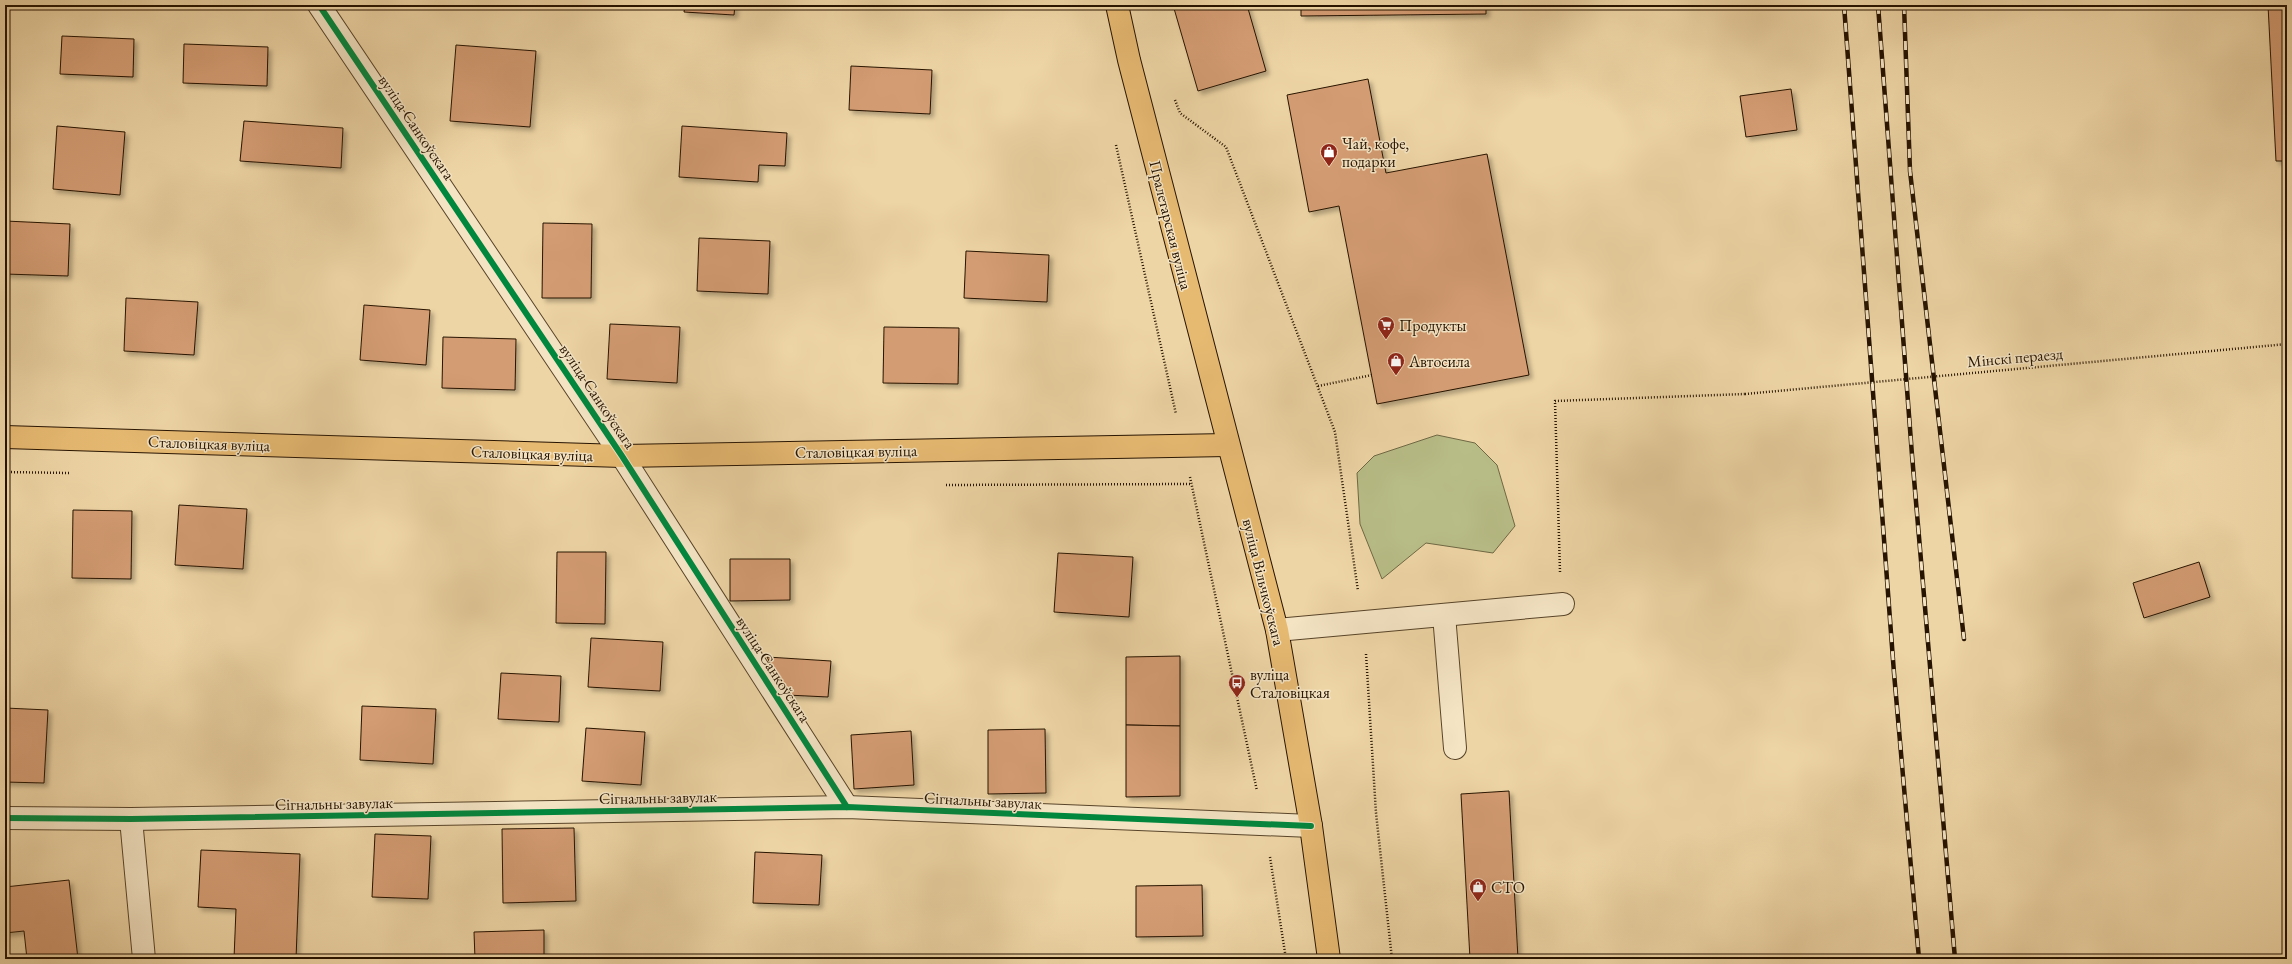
<svg xmlns="http://www.w3.org/2000/svg" width="2292" height="964" viewBox="0 0 2292 964" font-family="'EB Garamond',serif">
<style>
.green{fill:#b8bd87;stroke:#6f6844}
.building{fill:#d49c73;stroke:#261300;filter:url(#shadow)}
.lines{fill:none;stroke-linecap:round;stroke-linejoin:round}
.minor-casing{stroke:#584429;stroke-width:24}
.major-casing{stroke:#261300;stroke-width:24}
.path{stroke:#261300;stroke-width:2.5;stroke-dasharray:1 2;stroke-linecap:butt}
.minor{stroke:#f4e4c4;stroke-width:22}
.major{stroke:#e7ba72;stroke-width:22}
.rail-casing{stroke:#261300;stroke-width:4.5}
.rail{stroke:#f4e4c4;stroke-width:3;stroke-dasharray:9;stroke-linecap:butt}
.path-bridge{stroke:#261300;stroke-width:2.5;stroke-dasharray:1 2;stroke-linecap:butt}
.cycleway-casing{stroke:#f4e4c4;stroke-width:8}
.cycleway{stroke:#00873e;stroke-width:6}
.labels{text-anchor:middle;stroke-width:3;stroke-linejoin:round;paint-order:stroke}
.street-label{font-size:16px;fill:#261300;stroke:#f4e4c4}
.poi-label{font-size:16px;fill:#261300;stroke:#f4e4c4;text-anchor:start}
</style>
<defs>
<filter id="shadow"><feDropShadow dx="3.5" dy="3.5" stdDeviation="2" flood-color="#0004"/></filter>
</defs>
<rect width="100%" height="100%" fill="#eed5a5"/>
<filter id="stains"><feTurbulence type="fractalNoise" baseFrequency=".005" numOctaves="4"/><feColorMatrix values="0 0 0 0 .2 0 0 0 0 .09 0 0 0 0 .02 0 0 0 .5 -.17"/></filter>
<radialGradient id="worn" r=".72"><stop offset=".6" stop-color="#630" stop-opacity="0"/><stop offset="1" stop-color="#630" stop-opacity=".3"/></radialGradient>
<polygon class="green" points="1437,435 1475,443 1497,465 1515,526 1493,553 1426,543 1382,579 1360,524 1357,473 1374,456"/>
<g class="building">
<polygon points="685,5 735,5 734,15 684,12"/>
<polygon points="1173,5 1247,5 1266,71 1198,91"/>
<polygon points="1301,5 1486,5 1486,14 1301,16"/>
<polygon points="2268,5 2287,5 2287,161 2276,161"/>
<polygon points="62,36 134,39 133,77 60,74"/>
<polygon points="184,44 268,47 267,86 183,83"/>
<polygon points="456,45 536,51 530,127 450,121"/>
<polygon points="851,66 932,70 930,114 849,110"/>
<polygon points="1368,79 1386,173 1487,154 1529,375 1377,404 1339,206 1309,212 1287,95"/>
<polygon points="1791,89 1797,130 1746,137 1740,96"/>
<polygon points="244,121 343,128 341,168 240,161"/>
<polygon points="57,126 125,132 120,195 53,189"/>
<polygon points="682,126 787,133 785,166 759,165 758,182 679,177"/>
<polygon points="5,221 70,224 68,276 5,274"/>
<polygon points="543,223 592,224 591,298 542,298"/>
<polygon points="699,238 770,241 768,294 697,291"/>
<polygon points="966,251 1049,255 1047,302 964,298"/>
<polygon points="126,298 198,302 194,355 124,351"/>
<polygon points="364,305 430,310 426,365 360,360"/>
<polygon points="610,324 680,327 677,383 607,379"/>
<polygon points="884,327 959,328 958,384 883,383"/>
<polygon points="443,337 516,339 515,390 442,388"/>
<polygon points="179,505 247,509 243,569 175,565"/>
<polygon points="73,510 132,511 131,579 72,578"/>
<polygon points="557,552 606,552 605,624 556,623"/>
<polygon points="1058,553 1133,557 1129,617 1054,612"/>
<polygon points="730,559 790,559 790,600 730,601"/>
<polygon points="2199,562 2210,597 2144,618 2133,583"/>
<polygon points="591,638 663,642 660,691 588,687"/>
<polygon points="1180,656 1180,726 1126,725 1126,657"/>
<polygon points="767,657 831,661 828,697 787,695"/>
<polygon points="501,673 561,676 559,722 498,719"/>
<polygon points="362,706 436,709 433,764 360,760"/>
<polygon points="5,708 48,710 44,783 5,782"/>
<polygon points="1126,725 1180,726 1180,796 1126,797"/>
<polygon points="586,728 645,732 641,785 582,781"/>
<polygon points="1045,729 1046,793 988,794 988,730"/>
<polygon points="911,731 914,785 854,789 851,735"/>
<polygon points="1509,791 1518,959 1470,959 1461,794"/>
<polygon points="574,828 576,901 503,903 502,829"/>
<polygon points="375,834 431,836 428,899 372,897"/>
<polygon points="201,850 300,854 296,959 234,959 236,909 198,907"/>
<polygon points="755,852 822,855 819,905 753,903"/>
<polygon points="69,880 78,959 27,959 24,931 5,933 5,887"/>
<polygon points="1202,885 1203,936 1136,937 1136,886"/>
<polygon points="544,930 544,959 475,959 474,932"/>
</g>
<g class="lines">
<defs>
<g id="minor">
<polyline points="319,5 622,456 847,807"/>
<polyline points="1444,615 1455,748"/>
<polyline points="1277,630 1563,604"/>
<polyline points="5,818 131,819 847,807 1311,826"/>
<polyline points="131,819 144,959"/>
</g>
<g id="major">
<polyline points="1117,5 1129,60 1277,630 1311,826 1329,959"/>
<polyline points="5,437 622,456 1228,445"/>
</g>
</defs>
<use href="#minor" class="minor-casing"/>
<use href="#major" class="major-casing"/>
<g class="path">
<polyline points="1175,100 1180,113 1226,147 1335,432 1358,591"/>
<polyline points="1116,145 1176,414"/>
<polyline points="1318,386 1372,375"/>
<polyline points="5,472 69,473"/>
<polyline points="1190,477 1257,791"/>
<polyline points="946,485 1191,484"/>
<polyline points="1560,572 1555,401 1745,394"/>
<polyline points="1366,654 1376,813 1392,959"/>
<polyline points="1270,857 1286,959"/>
</g>
<use href="#minor" class="minor"/>
<use href="#major" class="major"/>
<defs>
<g id="rail">
<polyline points="1844,5 1894,673 1919,959"/>
<polyline points="1878,5 1912,455 1955,959"/>
<polyline points="1904,5 1910,171 1964,639"/>
</g>
</defs>
<use href="#rail" class="rail-casing"/>
<use href="#rail" class="rail"/>
<polyline class="path-bridge" points="1745,394 2287,344"/>
<defs>
<g id="cycleway">
<polyline points="319,5 622,456 847,807"/>
<polyline points="5,818 131,819 847,807 1311,826"/>
</g>
</defs>
<use href="#cycleway" class="cycleway-casing"/>
<use href="#cycleway" class="cycleway"/>
</g>
<defs>
<symbol id="shop-pin" viewBox="-11 -11 22 30"><path d="M0 17L-7.5 6A9.5 9.5 0 1 1 7.5 6Z" fill="#8f2418" stroke="#f4e4c4"/><path d="M-5-2.5h2.3a2.7 3.5 0 0 1 5.4 0H5L5.5 6h-11ZM-1.5-2.5h3a1.5 2.3 0 0 0-3 0Z" fill="#fff"/></symbol>
<symbol id="supermarket-pin" viewBox="-11 -11 22 30"><path d="M0 17L-7.5 6A9.5 9.5 0 1 1 7.5 6Z" fill="#8f2418" stroke="#f4e4c4"/><path d="M-6-5.5h2.5l.6 2H6L4.5 2H-2.5L-4.4-4H-6ZM-1.5 3.2a1.3 1.3 0 1 0 .1 0ZM3 3.2a1.3 1.3 0 1 0 .1 0Z" fill="#fff"/></symbol>
<symbol id="bus-pin" viewBox="-11 -11 22 30"><path d="M0 17L-7.5 6A9.5 9.5 0 1 1 7.5 6Z" fill="#8f2418" stroke="#f4e4c4"/><path d="M-5-6H5V4H4V6H2V4H-2V6H-4V4H-5ZM-3.5-4V0h7V-4ZM-3.5 1.2v1.5H-2V1.2ZM2 1.2v1.5H3.5V1.2Z" fill="#fff"/></symbol>
</defs>
<g fill-rule="evenodd">
<use href="#shop-pin" x="1319" y="142" width="20" height="27"/>
<use href="#supermarket-pin" x="1376" y="315" width="20" height="27"/>
<use href="#shop-pin" x="1386" y="351" width="20" height="27"/>
<use href="#bus-pin" x="1227" y="673" width="20" height="27"/>
<use href="#shop-pin" x="1468" y="877" width="20" height="27"/>
</g>
<g class="labels">
<g class="street-label">
<text transform="translate(417 127) rotate(56)" y="6">вуліца Санкоўскага</text>
<text transform="translate(1171 225) rotate(76)" y="6">Пралетарская вуліца</text>
<text transform="translate(2015 357) rotate(-5)" y="6">Мінскі пераезд</text>
<text transform="translate(598 396) rotate(56)" y="6">вуліца Санкоўскага</text>
<text transform="translate(209 443) rotate(2)" y="6">Сталовіцкая вуліца</text>
<text transform="translate(856 451) rotate(-1)" y="6">Сталовіцкая вуліца</text>
<text transform="translate(532 453) rotate(2)" y="6">Сталовіцкая вуліца</text>
<text transform="translate(1264 582) rotate(76)" y="6">вуліца Вільчкоўскага</text>
<text transform="translate(774 669) rotate(57)" y="6">вуліца Санкоўскага</text>
<text transform="translate(658 797) rotate(-1)" y="6">Сігнальны завулак</text>
<text transform="translate(983 800) rotate(3)" y="6">Сігнальны завулак</text>
<text transform="translate(334 803) rotate(-1)" y="6">Сігнальны завулак</text>
</g>
<g class="poi-label">
<text x="1342" y="149">Чай, кофе,<tspan x="1342" dy="18">подарки</tspan></text>
<text x="1399" y="331">Продукты</text>
<text x="1409" y="367">Автосила</text>
<text x="1250" y="680">вуліца<tspan x="1250" dy="18">Сталовіцкая</tspan></text>
<text x="1491" y="893">СТО</text>
</g>
</g>
<rect width="2292" height="964" fill="none" stroke="#eed5a5" stroke-width="20"/>
<rect x="6" y="6" width="2280" height="952" fill="none" stroke="#261300" stroke-width="2"/>
<rect x="10" y="10" width="2272" height="944" fill="none" stroke="#261300"/>
<rect width="100%" height="100%" filter="url(#stains)"/>
<rect width="100%" height="100%" fill="url(#worn)"/>
</svg>
